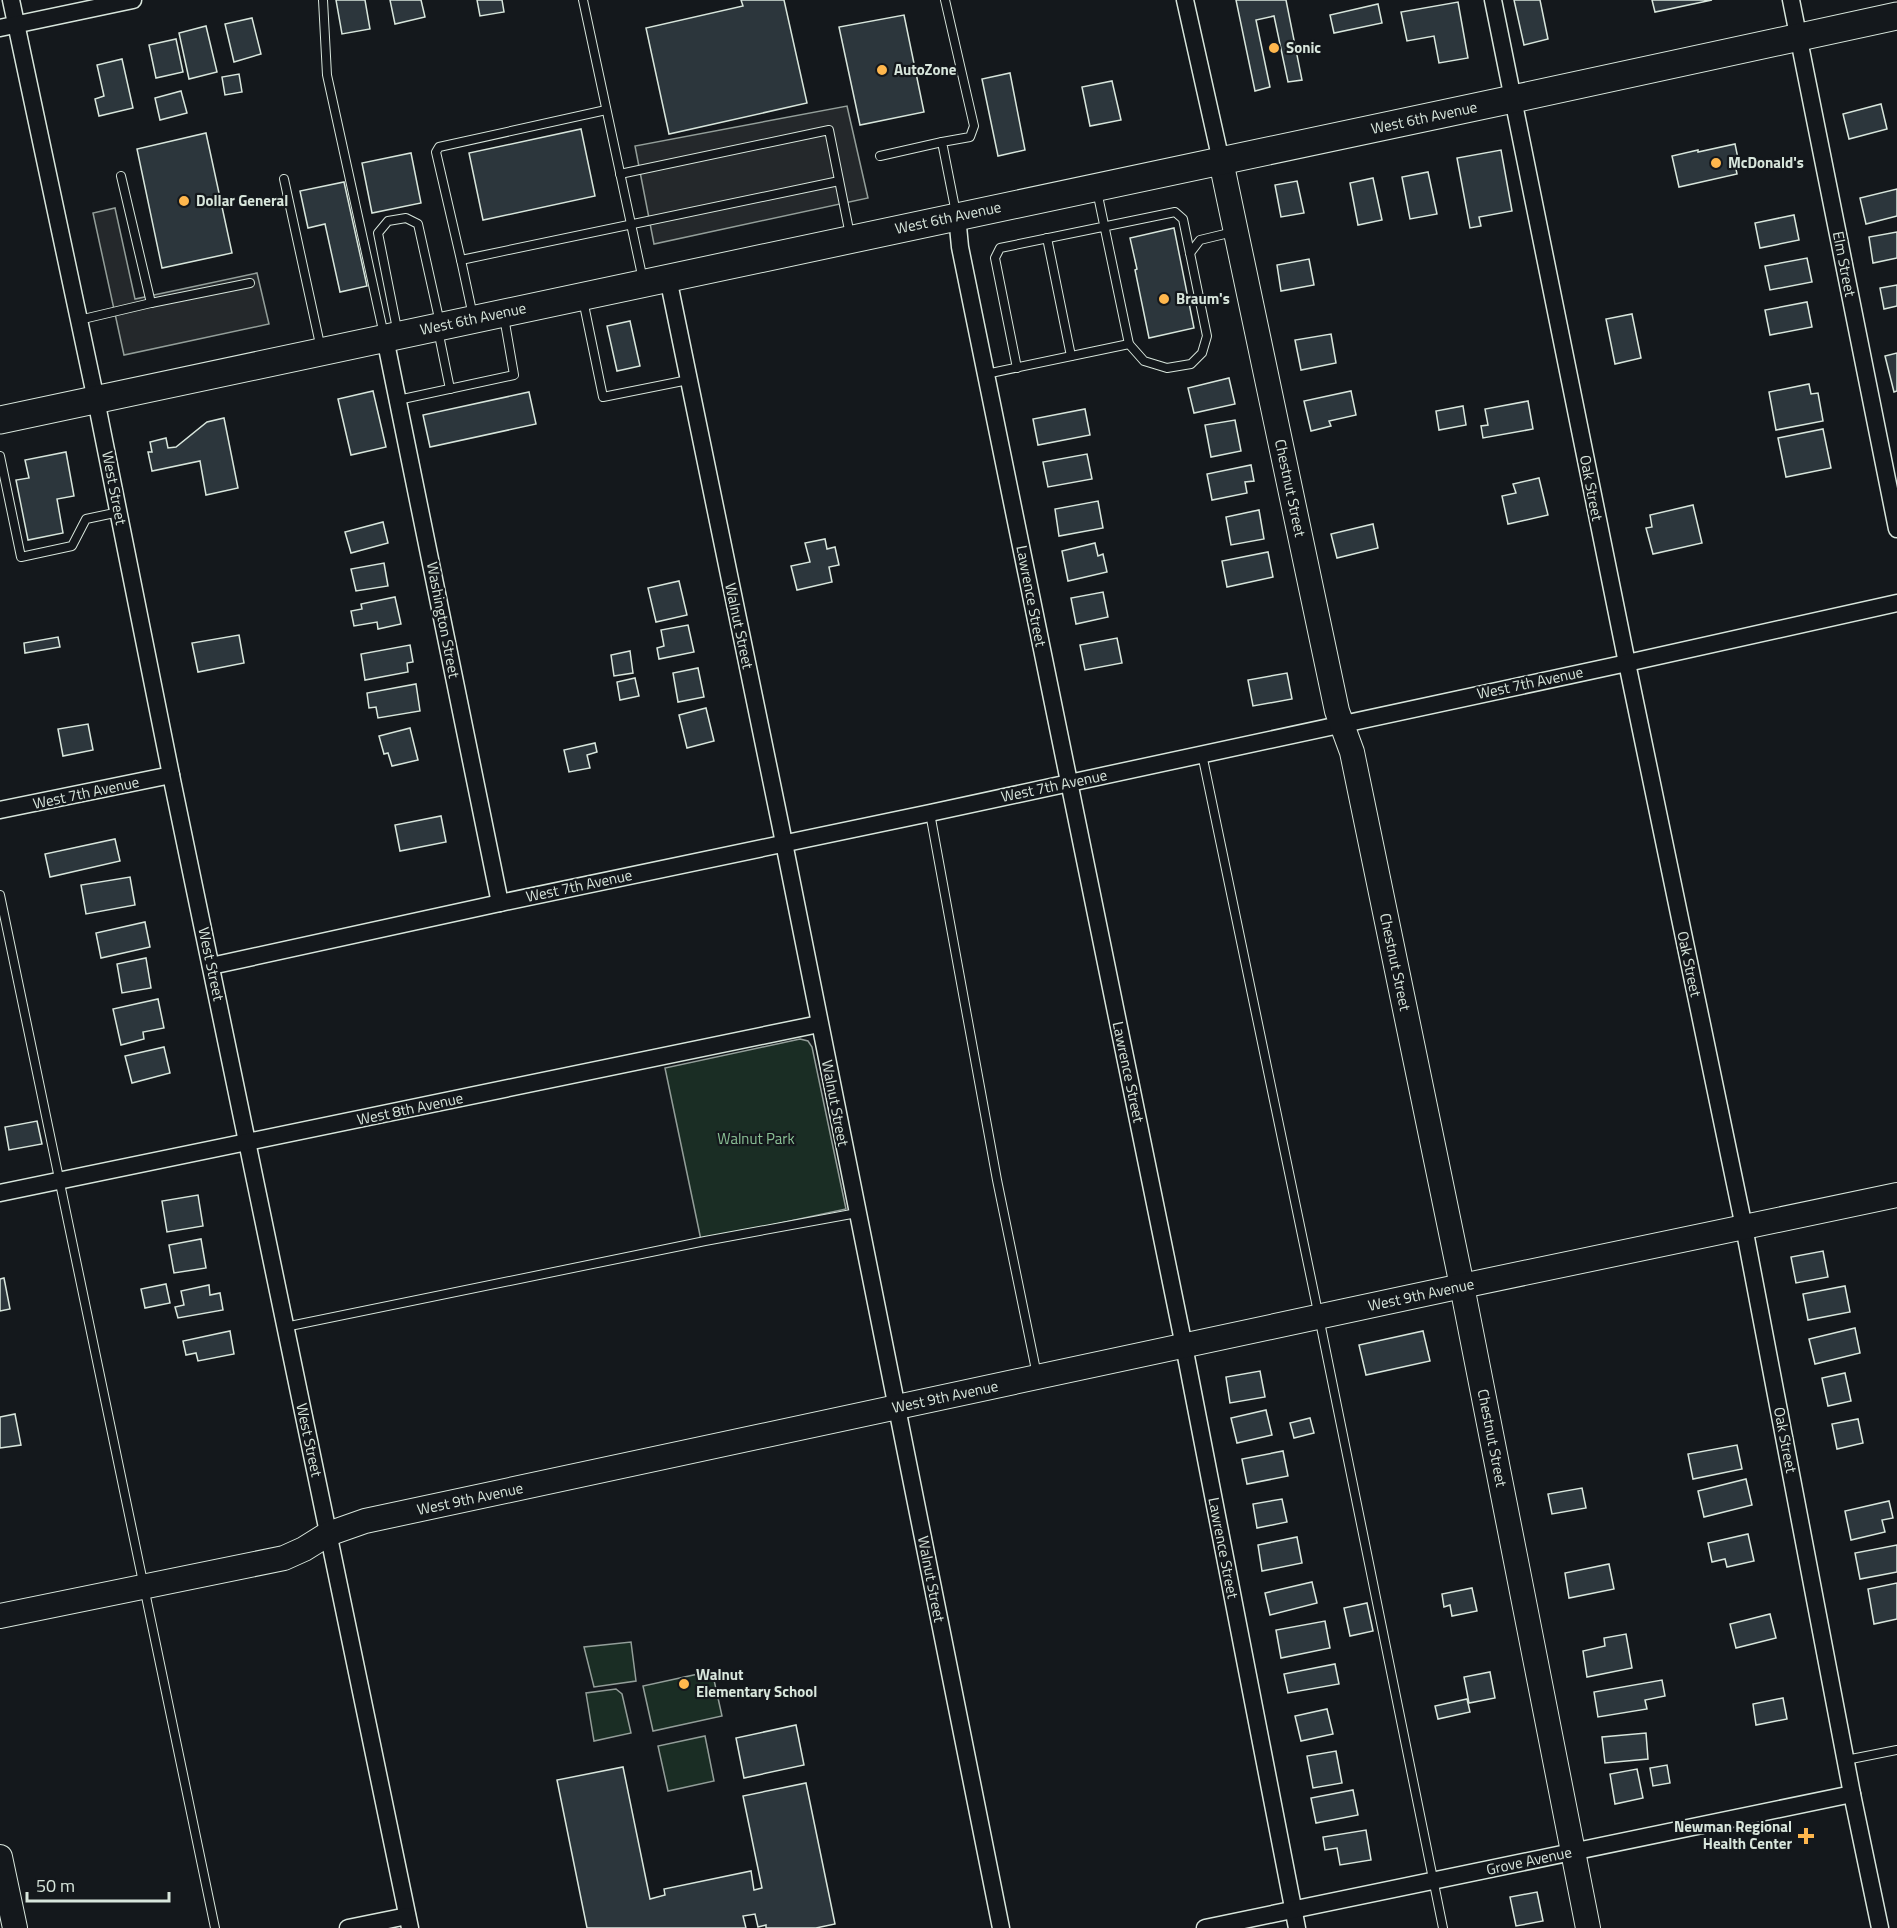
<svg xmlns="http://www.w3.org/2000/svg" width="1897" height="1928" viewBox="0 0 1897 1928" font-family="'Titillium Web',sans-serif">
<style>
.green{fill:#1a2d24;stroke:#939e99;stroke-width:1.5}
.parking{fill:#24282b;stroke:#939e99;stroke-width:1.5}
.building{fill:#2c363c;stroke:#d8e6dc;stroke-width:1.5}
.lines{fill:none;stroke-linecap:round;stroke-linejoin:round}
.lane-casing{stroke:#d8e6dc;stroke-width:10}
.street-casing{stroke:#d8e6dc;stroke-width:19}
.secondary-casing{stroke:#d8e6dc;stroke-width:26}
.primary-casing{stroke:#d8e6dc;stroke-width:29}
.lane{stroke:#14181c;stroke-width:8}
.street{stroke:#14181c;stroke-width:16}
.secondary{stroke:#14181c;stroke-width:24}
.primary{stroke:#14181c;stroke-width:27}
.poi-dot{fill:#ffb74d;stroke:#14181c;stroke-width:2}
.labels{text-anchor:middle;stroke-width:4.5;stroke-linejoin:round;paint-order:stroke}
.poi-label{font-size:15px;font-weight:bold;fill:#d8e6dc;stroke:#14181c;text-anchor:start}
.street-label{font-size:15px;fill:#d8e6dc;stroke:#14181c}
.park-label{font-size:15px;fill:#8ac095;stroke:#14181c}
</style>
<rect width="100%" height="100%" fill="#14181c"/>
<g class="green">
<polygon points="800,1039 808,1041 812,1047 846,1209 701,1240 665,1068"/>
<polygon points="631,1642 636,1681 594,1687 584,1647"/>
<polygon points="712,1671 722,1716 653,1731 643,1686"/>
<polygon points="616,1689 622,1694 631,1733 594,1741 586,1693"/>
<polygon points="705,1736 714,1781 668,1791 658,1746"/>
</g>
<g class="parking">
<polygon points="847,106 868,198 654,244 635,146"/>
<polygon points="115,208 135,299 257,273 269,324 124,355 93,213"/>
</g>
<g class="building">
<polygon points="336,0 365,0 370,29 342,34"/>
<polygon points="390,0 421,0 425,17 395,24"/>
<polygon points="477,0 502,0 504,12 480,16"/>
<polygon points="741,0 784,0 807,103 669,134 646,28 743,6"/>
<polygon points="1236,0 1286,0 1302,80 1288,82 1274,16 1256,20 1270,87 1255,91"/>
<polygon points="1514,0 1540,0 1548,39 1524,45"/>
<polygon points="1652,0 1712,0 1655,12"/>
<polygon points="1458,2 1468,58 1439,63 1434,36 1407,41 1401,12"/>
<polygon points="1378,4 1382,23 1334,33 1330,15"/>
<polygon points="904,15 924,112 860,125 839,27"/>
<polygon points="252,18 261,54 234,62 225,24"/>
<polygon points="206,26 217,72 189,79 179,33"/>
<polygon points="176,39 183,72 156,78 149,45"/>
<polygon points="122,59 133,108 99,116 95,99 104,96 97,65"/>
<polygon points="1010,73 1025,150 998,156 982,79"/>
<polygon points="239,74 242,92 225,95 222,77"/>
<polygon points="1112,81 1121,120 1090,126 1082,87"/>
<polygon points="181,91 187,113 160,120 155,98"/>
<polygon points="1881,104 1887,129 1849,139 1843,114"/>
<polygon points="581,129 595,196 483,220 469,153"/>
<polygon points="206,133 232,253 162,268 137,149"/>
<polygon points="1735,144 1740,168 1736,169 1737,174 1679,187 1672,156 1698,150 1698,152"/>
<polygon points="1501,150 1512,211 1479,217 1481,226 1470,228 1457,158"/>
<polygon points="411,153 421,203 372,213 362,163"/>
<polygon points="1428,172 1437,214 1410,219 1402,177"/>
<polygon points="1373,178 1382,220 1358,225 1350,183"/>
<polygon points="1297,181 1304,213 1281,217 1275,185"/>
<polygon points="344,182 367,286 340,292 325,224 308,228 300,191"/>
<polygon points="1897,189 1897,216 1866,224 1860,198"/>
<polygon points="1794,215 1799,240 1760,248 1755,223"/>
<polygon points="1174,228 1194,328 1149,338 1135,270 1137,269 1130,238"/>
<polygon points="1897,232 1897,258 1873,263 1869,237"/>
<polygon points="1807,258 1812,282 1770,290 1765,266"/>
<polygon points="1309,259 1314,285 1281,291 1277,265"/>
<polygon points="1897,285 1897,306 1884,309 1880,288"/>
<polygon points="1807,302 1812,327 1770,335 1765,310"/>
<polygon points="1632,314 1641,358 1615,364 1606,319"/>
<polygon points="630,321 640,366 617,371 607,326"/>
<polygon points="1331,334 1336,363 1301,370 1295,340"/>
<polygon points="1897,353 1897,391 1894,392 1885,356"/>
<polygon points="1229,378 1235,404 1194,413 1188,388"/>
<polygon points="1809,384 1811,394 1818,393 1823,421 1776,430 1769,392"/>
<polygon points="373,391 386,447 351,455 338,399"/>
<polygon points="1351,391 1356,415 1329,421 1331,426 1311,431 1304,401"/>
<polygon points="529,392 536,424 430,447 423,415"/>
<polygon points="1528,401 1533,429 1483,438 1481,426 1488,425 1485,409"/>
<polygon points="1463,406 1466,425 1439,430 1436,411"/>
<polygon points="1085,409 1090,435 1038,445 1033,419"/>
<polygon points="224,418 238,488 206,495 200,461 152,471 148,452 152,452 150,442 166,438 168,448 176,447 207,422"/>
<polygon points="1235,420 1241,451 1211,457 1205,425"/>
<polygon points="1823,429 1831,468 1786,477 1778,438"/>
<polygon points="66,452 74,496 57,499 63,533 28,540 16,480 29,478 25,460"/>
<polygon points="1087,454 1092,479 1048,487 1043,462"/>
<polygon points="1251,465 1254,481 1245,482 1247,493 1212,500 1207,474"/>
<polygon points="1539,478 1548,515 1508,524 1502,496 1516,493 1513,484"/>
<polygon points="1098,501 1103,528 1059,536 1055,509"/>
<polygon points="1693,505 1702,543 1653,554 1646,528 1652,527 1650,515"/>
<polygon points="1259,510 1264,539 1231,545 1226,517"/>
<polygon points="383,522 388,543 351,553 345,532"/>
<polygon points="1373,524 1378,548 1337,558 1331,534"/>
<polygon points="825,539 827,549 835,547 839,565 829,567 832,582 797,590 791,566 810,562 805,543"/>
<polygon points="1095,543 1098,556 1103,554 1107,572 1068,581 1062,551"/>
<polygon points="1268,552 1273,577 1227,587 1222,561"/>
<polygon points="384,563 388,586 356,591 351,569"/>
<polygon points="679,581 687,615 656,622 648,588"/>
<polygon points="1103,592 1108,617 1076,624 1071,598"/>
<polygon points="395,597 401,624 378,629 377,622 354,626 351,611 362,609 361,604"/>
<polygon points="688,625 694,652 659,659 657,648 664,646 661,630"/>
<polygon points="239,635 244,663 198,672 192,643"/>
<polygon points="58,637 60,647 25,653 24,643"/>
<polygon points="1117,638 1122,663 1085,670 1080,645"/>
<polygon points="410,645 413,662 407,663 408,672 365,680 361,654"/>
<polygon points="630,651 633,673 614,676 611,655"/>
<polygon points="698,668 704,697 678,702 673,673"/>
<polygon points="1287,673 1292,699 1253,706 1248,680"/>
<polygon points="635,678 639,696 620,700 617,682"/>
<polygon points="416,684 420,711 378,718 376,707 369,708 367,693"/>
<polygon points="706,708 714,741 687,748 679,715"/>
<polygon points="88,724 93,750 63,756 58,729"/>
<polygon points="410,728 418,760 392,766 388,753 384,754 379,736"/>
<polygon points="595,743 597,752 587,755 590,768 569,772 564,750"/>
<polygon points="441,816 446,842 400,851 395,825"/>
<polygon points="115,839 120,861 50,877 45,854"/>
<polygon points="130,877 135,905 86,914 81,885"/>
<polygon points="145,922 150,947 101,958 96,933"/>
<polygon points="146,958 151,988 122,993 117,964"/>
<polygon points="158,999 164,1028 143,1032 144,1039 121,1045 113,1009"/>
<polygon points="164,1047 170,1073 132,1083 125,1056"/>
<polygon points="37,1121 42,1144 9,1150 5,1127"/>
<polygon points="198,1195 203,1226 167,1232 162,1201"/>
<polygon points="201,1239 206,1268 174,1273 169,1245"/>
<polygon points="1823,1251 1828,1277 1796,1283 1791,1257"/>
<polygon points="4,1278 10,1309 0,1311 0,1279"/>
<polygon points="166,1284 170,1303 145,1308 141,1289"/>
<polygon points="209,1285 210,1295 220,1293 223,1310 178,1318 175,1307 184,1305 181,1291"/>
<polygon points="1845,1286 1850,1312 1808,1320 1803,1294"/>
<polygon points="1855,1328 1860,1353 1815,1364 1809,1339"/>
<polygon points="230,1331 234,1354 198,1361 196,1353 186,1355 183,1341"/>
<polygon points="1423,1331 1430,1361 1366,1375 1359,1345"/>
<polygon points="1260,1371 1265,1397 1230,1403 1226,1377"/>
<polygon points="1845,1373 1851,1401 1828,1406 1822,1378"/>
<polygon points="1266,1410 1272,1435 1237,1443 1231,1418"/>
<polygon points="15,1414 21,1445 0,1448 0,1417"/>
<polygon points="1310,1418 1314,1433 1294,1438 1290,1423"/>
<polygon points="1858,1419 1863,1443 1837,1449 1832,1424"/>
<polygon points="1737,1445 1742,1469 1693,1479 1688,1454"/>
<polygon points="1283,1451 1288,1476 1247,1484 1242,1459"/>
<polygon points="1746,1479 1752,1505 1704,1517 1698,1491"/>
<polygon points="1582,1488 1586,1508 1552,1514 1548,1494"/>
<polygon points="1282,1499 1287,1522 1257,1528 1253,1504"/>
<polygon points="1889,1501 1893,1518 1882,1520 1885,1532 1851,1540 1845,1511"/>
<polygon points="1748,1534 1754,1561 1727,1567 1725,1559 1712,1562 1708,1543"/>
<polygon points="1297,1537 1302,1563 1262,1571 1258,1545"/>
<polygon points="1897,1545 1897,1572 1860,1579 1855,1553"/>
<polygon points="1609,1564 1614,1589 1569,1598 1565,1573"/>
<polygon points="1312,1582 1317,1603 1270,1615 1265,1593"/>
<polygon points="1897,1583 1897,1619 1874,1624 1868,1589"/>
<polygon points="1472,1588 1477,1611 1452,1616 1450,1605 1444,1607 1442,1594"/>
<polygon points="1367,1603 1373,1631 1350,1636 1344,1608"/>
<polygon points="1770,1614 1776,1638 1736,1648 1730,1624"/>
<polygon points="1325,1621 1330,1648 1281,1658 1276,1630"/>
<polygon points="1626,1634 1632,1668 1587,1677 1583,1651 1605,1646 1604,1638"/>
<polygon points="1335,1664 1339,1684 1288,1693 1284,1674"/>
<polygon points="1490,1672 1495,1698 1469,1703 1464,1677"/>
<polygon points="1662,1680 1665,1696 1645,1700 1647,1709 1598,1717 1594,1692"/>
<polygon points="1783,1698 1787,1719 1756,1725 1753,1704"/>
<polygon points="1467,1699 1470,1712 1438,1719 1435,1706"/>
<polygon points="1327,1709 1333,1734 1301,1741 1295,1716"/>
<polygon points="796,1725 804,1765 744,1778 736,1738"/>
<polygon points="1646,1733 1648,1759 1605,1763 1602,1737"/>
<polygon points="1336,1751 1342,1783 1313,1788 1307,1756"/>
<polygon points="1667,1765 1670,1783 1653,1786 1650,1768"/>
<polygon points="623,1767 650,1899 665,1895 664,1889 751,1871 754,1890 762,1888 743,1796 806,1783 835,1924 816,1928 766,1928 766,1925 758,1927 755,1914 743,1916 746,1928 587,1928 557,1780"/>
<polygon points="1637,1769 1643,1798 1615,1804 1610,1774"/>
<polygon points="1353,1790 1358,1815 1316,1823 1311,1798"/>
<polygon points="1366,1830 1371,1860 1340,1865 1337,1848 1325,1850 1323,1837"/>
<polygon points="1537,1892 1543,1921 1516,1926 1510,1897"/>
</g>
<g class="lines">
<defs>
<g id="lane">
<polyline points="323,0 327,75 384,335"/>
<polyline points="583,0 643,280"/>
<polyline points="945,0 974,126 970,137 942,142 956,213"/>
<polyline points="880,156 942,142"/>
<polyline points="620,174 829,130 850,235"/>
<polyline points="284,179 321,349"/>
<polyline points="1047,238 1071,356"/>
<polyline points="1190,253 1200,240 1233,232"/>
<polyline points="461,260 436,152 439,147 606,110"/>
<polyline points="583,300 603,397 688,380"/>
<polyline points="151,303 250,283"/>
<polyline points="473,316 461,260 839,181"/>
<polyline points="79,320 151,303 121,176"/>
<polyline points="438,330 450,389"/>
<polyline points="398,334 378,233 388,221 406,218 418,224 440,323"/>
<path d="M 1017,368 L 995,258 L 1000,248 C 1058,236 1117,224 1175,212 L 1183,219 L 1207,336 L 1202,353 L 1191,364 L 1167,368 L 1144,361 L 1129,344 L 1097,191"/>
<polyline points="986,374 1129,344"/>
<polyline points="398,400 514,375 504,317"/>
<polyline points="0,456 21,557 72,546 86,519 119,512"/>
<polyline points="1202,754 1319,1317 1443,1928"/>
<polyline points="930,813 997,1180 1037,1375"/>
<polyline points="0,895 215,1928"/>
<polyline points="285,1327 705,1241 857,1213"/>
<polyline points="1846,1760 1897,1750"/>
</g>
<g id="street">
<polyline points="11,0 96,400 171,775 410,1928"/>
<polyline points="1185,0 1221,161"/>
<polyline points="1493,0 1627,663 1744,1227 1852,1794 1880,1928"/>
<polyline points="1791,0 1897,529"/>
<polyline points="0,28 133,0"/>
<polyline points="957,216 960,247 1184,1346 1297,1928"/>
<polyline points="668,278 780,823 1001,1928"/>
<polyline points="385,338 500,903"/>
<polyline points="0,810 171,775"/>
<polyline points="211,966 500,903 930,813 1627,663 1897,603"/>
<polyline points="0,1193 819,1024"/>
<polyline points="348,1928 407,1916"/>
<polyline points="1205,1928 1852,1794"/>
</g>
<g id="secondary">
<polyline points="1221,161 1337,711 1352,752 1462,1286 1588,1928"/>
<polyline points="0,1616 284,1558 304,1549 328,1534 365,1521 1462,1286 1897,1195"/>
<polyline points="0,1857 15,1928"/>
</g>
<polyline id="primary" points="0,420 1513,99 1897,16"/>
</defs>
<use href="#lane" class="lane-casing"/>
<use href="#street" class="street-casing"/>
<use href="#secondary" class="secondary-casing"/>
<use href="#primary" class="primary-casing"/>
<use href="#lane" class="lane"/>
<use href="#street" class="street"/>
<use href="#secondary" class="secondary"/>
<use href="#primary" class="primary"/>
</g>
<g class="poi-dot">
<circle cx="1274" cy="48" r="6"/>
<circle cx="882" cy="70" r="6"/>
<circle cx="1716" cy="163" r="6"/>
<circle cx="184" cy="201" r="6"/>
<circle cx="1164" cy="299" r="6"/>
<circle cx="684" cy="1684" r="6"/>
<path d="M1803 1827h6v6h6v6h-6v6h-6v-6h-6v-6h6z"/>
</g>
<g class="labels">
<g class="poi-label">
<text x="1286" y="53">Sonic</text>
<text x="894" y="75">AutoZone</text>
<text x="1728" y="168">McDonald's</text>
<text x="196" y="206">Dollar General</text>
<text x="1176" y="304">Braum's</text>
<text x="696" y="1680">Walnut<tspan x="696" dy="17">Elementary School</tspan></text>
<text x="1792" y="1832" text-anchor="end">Newman Regional<tspan x="1792" dy="17">Health Center</tspan></text>
</g>
<g class="street-label">
<text transform="translate(1424 118) rotate(-12)" y="5">West 6th Avenue</text>
<text transform="translate(948 218) rotate(-12)" y="5">West 6th Avenue</text>
<text transform="translate(1844 264) rotate(79)" y="5">Elm Street</text>
<text transform="translate(473 319) rotate(-12)" y="5">West 6th Avenue</text>
<text transform="translate(114 488) rotate(79)" y="5">West Street</text>
<text transform="translate(1290 488) rotate(78)" y="5">Chestnut Street</text>
<text transform="translate(1591 488) rotate(79)" y="5">Oak Street</text>
<text transform="translate(1031 596) rotate(79)" y="5">Lawrence Street</text>
<text transform="translate(443 620) rotate(79)" y="5">Washington Street</text>
<text transform="translate(739 626) rotate(78)" y="5">Walnut Street</text>
<text transform="translate(1530 683) rotate(-12)" y="5">West 7th Avenue</text>
<text transform="translate(1054 786) rotate(-12)" y="5">West 7th Avenue</text>
<text transform="translate(86 793) rotate(-12)" y="5">West 7th Avenue</text>
<text transform="translate(579 886) rotate(-12)" y="5">West 7th Avenue</text>
<text transform="translate(1395 962) rotate(78)" y="5">Chestnut Street</text>
<text transform="translate(211 964) rotate(78)" y="5">West Street</text>
<text transform="translate(1689 964) rotate(78)" y="5">Oak Street</text>
<text transform="translate(1128 1072) rotate(78)" y="5">Lawrence Street</text>
<text transform="translate(835 1103) rotate(79)" y="5">Walnut Street</text>
<text transform="translate(410 1109) rotate(-12)" y="5">West 8th Avenue</text>
<text transform="translate(1421 1295) rotate(-12)" y="5">West 9th Avenue</text>
<text transform="translate(945 1397) rotate(-12)" y="5">West 9th Avenue</text>
<text transform="translate(1492 1438) rotate(79)" y="5">Chestnut Street</text>
<text transform="translate(309 1440) rotate(78)" y="5">West Street</text>
<text transform="translate(1785 1440) rotate(79)" y="5">Oak Street</text>
<text transform="translate(470 1499) rotate(-12)" y="5">West 9th Avenue</text>
<text transform="translate(1223 1548) rotate(79)" y="5">Lawrence Street</text>
<text transform="translate(931 1579) rotate(79)" y="5">Walnut Street</text>
<text transform="translate(1529 1861) rotate(-12)" y="5">Grove Avenue</text>
</g>
<g class="park-label">
<text x="756" y="1144">Walnut Park</text>
</g>
</g>
<path d="M27 1892v9h142v-9" fill="none" stroke="#d8e6dc" stroke-width="3"/>
<text x="36" y="1892" font-size="18" fill="#d8e6dc" stroke="#14181c" stroke-width="4.5" paint-order="stroke">50 m</text>
</svg>
